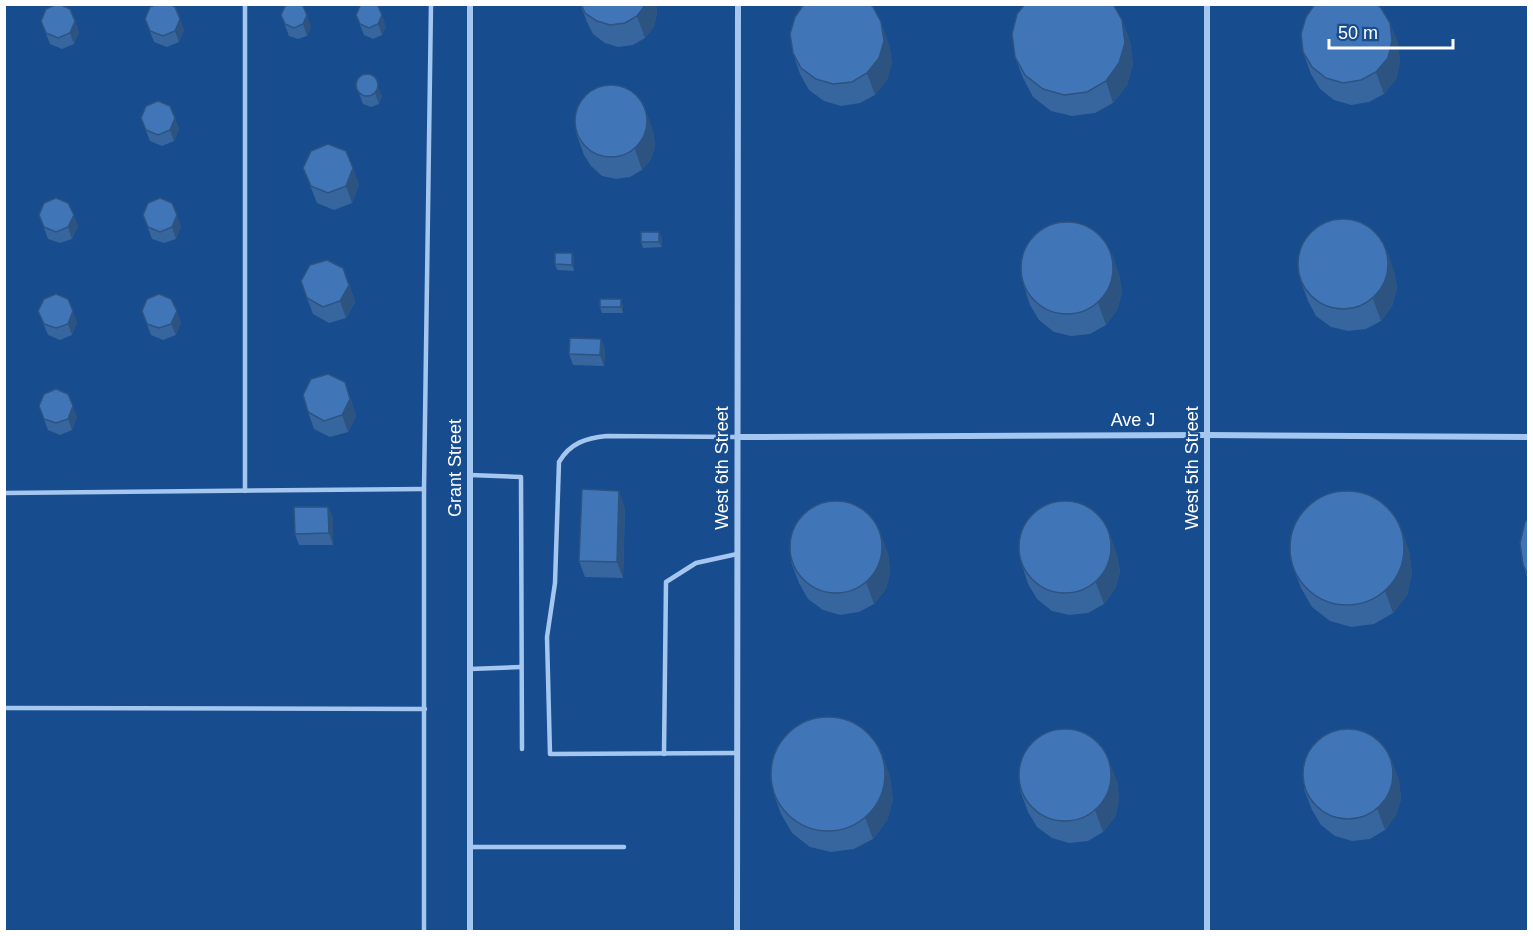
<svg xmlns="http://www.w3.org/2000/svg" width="1533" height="936" viewBox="0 0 1533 936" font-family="Arial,sans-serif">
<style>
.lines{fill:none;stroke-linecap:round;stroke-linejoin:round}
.service{stroke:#a4c6ef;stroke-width:4.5}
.minor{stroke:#a4c6ef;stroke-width:6}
.wall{fill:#37659e}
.shaded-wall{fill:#2d5381}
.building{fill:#4076b8;stroke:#2d5381;stroke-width:1.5}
.labels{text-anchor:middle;stroke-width:4.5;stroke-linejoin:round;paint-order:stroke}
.street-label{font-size:18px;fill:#fff;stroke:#174c8f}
</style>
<rect width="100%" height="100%" fill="#174c8f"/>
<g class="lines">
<g class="service">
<polyline points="245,4 245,491"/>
<path d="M 737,437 L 607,436 C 586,438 570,443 559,462 L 555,583 L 547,637 L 550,754 L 737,753"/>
<polyline points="470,475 521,477 522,749"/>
<polyline points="4,493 424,489"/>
<polyline points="470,669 521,667"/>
<polyline points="4,708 425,709"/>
<polyline points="664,754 666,582 696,563 737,554"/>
<polyline points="470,847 624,847"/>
<polyline points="424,932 424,489 431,4"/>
</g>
<g class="minor">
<polyline points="737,437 1207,435 1528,437"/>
<polyline points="470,932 470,4"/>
<polyline points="737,932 738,4"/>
<polyline points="1207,932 1207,4"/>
</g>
</g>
<g class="wall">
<polygon points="580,4 656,4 657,13 654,27 645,38 633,45 618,47 605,43 593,34 587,22"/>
<polygon points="281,15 311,26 307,36 298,39 289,36"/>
<polygon points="356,15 386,26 382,35 373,39 364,35"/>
<polygon points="145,19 184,30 179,42 167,47 154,42"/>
<polygon points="1122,20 1130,42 1133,64 1127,85 1113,103 1095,113 1072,116 1051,111 1033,97 1023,78 1015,57"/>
<polygon points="41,21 75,21 79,32 74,44 62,49 50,44"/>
<polygon points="1390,23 1398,44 1400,62 1396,79 1384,94 1369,102 1351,105 1334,100 1320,89 1311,74 1303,52"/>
<polygon points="889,44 892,63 887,80 875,95 860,103 841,106 824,101 809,90 800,74 793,53"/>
<polygon points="359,77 382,96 379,104 371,107 363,104 356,85"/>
<polygon points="645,110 653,131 655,146 651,159 642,170 630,177 616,179 602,176 591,166 584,155 576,133"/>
<polygon points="141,118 175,118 179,129 174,141 162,146 150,141"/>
<polygon points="303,168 353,168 359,185 352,203 334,210 317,203"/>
<polygon points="39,215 78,226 72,239 60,243 48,239"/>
<polygon points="143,215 181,226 176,239 164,243 152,239"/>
<polygon points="662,237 662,247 643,248 641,242"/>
<polygon points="574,259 574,271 557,270 555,264"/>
<polygon points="1394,271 1397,289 1392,306 1381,321 1366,329 1348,331 1331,327 1316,316 1308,301 1300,279"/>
<polygon points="1119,274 1122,293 1117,310 1106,325 1090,334 1071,336 1054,332 1039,320 1030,305 1023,283"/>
<polygon points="349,284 355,302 346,318 329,323 313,314 307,298"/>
<polygon points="623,304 623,313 602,313 600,307"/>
<polygon points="38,311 77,322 72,335 60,340 48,335"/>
<polygon points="142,311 181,322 176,335 163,340 151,335"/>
<polygon points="601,339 605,350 604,366 573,365 569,354"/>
<polygon points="345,382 356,416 348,432 330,437 314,429 308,412"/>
<polygon points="39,406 77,417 72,430 60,435 48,430"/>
<polygon points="328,507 333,518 333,545 299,545 295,534"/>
<polygon points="625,507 623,578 585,577 579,561"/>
<polygon points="1528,518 1528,581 1523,565"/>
<polygon points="1409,551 1412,574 1407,595 1393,613 1374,624 1351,627 1330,621 1312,607 1301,588 1293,567"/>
<polygon points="888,553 890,572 886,589 874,604 859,612 840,615 823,610 808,599 799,583 791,562"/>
<polygon points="1117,554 1120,572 1115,589 1104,604 1088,613 1069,615 1052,611 1037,599 1028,584 1021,562"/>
<polygon points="882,755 890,777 893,800 887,820 873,839 854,849 831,852 810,847 792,833 781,814 773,792"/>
<polygon points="1391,759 1399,781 1401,799 1396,815 1385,830 1370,839 1352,841 1335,836 1321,825 1312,810 1304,789"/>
<polygon points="1117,781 1119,800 1115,817 1103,832 1088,841 1069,843 1052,838 1037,827 1028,812 1020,790"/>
</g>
<g class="shaded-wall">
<polygon points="646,4 656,4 657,13 654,27 645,38 637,16"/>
<polygon points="307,15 311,26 307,36 303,24"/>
<polygon points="382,15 386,26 382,35 378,24"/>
<polygon points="180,19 184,30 179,42 175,31"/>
<polygon points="1122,20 1130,42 1133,64 1127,85 1113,103 1106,81"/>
<polygon points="75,21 79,32 74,44 70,33"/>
<polygon points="881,22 889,44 892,63 887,80 875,95 867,73"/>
<polygon points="1390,23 1398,44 1400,62 1396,79 1384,94 1376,72"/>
<polygon points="378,85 382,96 379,104 375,93"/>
<polygon points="645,110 653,131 655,146 651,159 642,170 635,149"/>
<polygon points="175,118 179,129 174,141 170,130"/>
<polygon points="353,168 359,185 352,203 346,186"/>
<polygon points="74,215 78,226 72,239 68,227"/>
<polygon points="177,215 181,226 176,239 172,227"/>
<polygon points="659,232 662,237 662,247 659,242"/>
<polygon points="1387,250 1394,271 1397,289 1392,306 1381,321 1373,299"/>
<polygon points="572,253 574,259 574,271 572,265"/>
<polygon points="1112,253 1119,274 1122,293 1117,310 1106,325 1098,303"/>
<polygon points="343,268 355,302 346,318 340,301"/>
<polygon points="621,299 623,304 623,313 621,307"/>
<polygon points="73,311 77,322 72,335 68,324"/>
<polygon points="177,311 181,322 176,335 171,324"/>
<polygon points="601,339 605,350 604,366 600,355"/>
<polygon points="345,382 356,416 348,432 342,415"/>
<polygon points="73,406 77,417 72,430 68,419"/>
<polygon points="619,491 625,507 623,578 617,562"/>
<polygon points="328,507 333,518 333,545 329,533"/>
<polygon points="1402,530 1409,551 1412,574 1407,595 1393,613 1385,591"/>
<polygon points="880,531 888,553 890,572 886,589 874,604 866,582"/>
<polygon points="1109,532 1117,554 1120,572 1115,589 1104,604 1096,583"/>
<polygon points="882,755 890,777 893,800 887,820 873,839 865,817"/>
<polygon points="1391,759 1399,781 1401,799 1396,815 1385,830 1377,808"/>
<polygon points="1109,760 1117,781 1119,800 1115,817 1103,832 1095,810"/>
</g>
<g class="building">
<polygon points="57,4 59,4 70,9 75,21 70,33 58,38 46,33 41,21 46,9"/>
<polygon points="157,4 169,4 175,7 180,19 175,31 163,36 150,31 145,19 150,7"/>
<polygon points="290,4 299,4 303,6 307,15 303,24 294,28 285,24 281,15 285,6"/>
<polygon points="363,4 375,4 378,6 382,15 378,24 369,28 360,24 356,15 360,6"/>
<polygon points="581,4 646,4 637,16 625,23 610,25 597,21 585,13"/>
<polygon points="804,4 869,4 873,7 881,22 884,41 879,58 867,73 852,82 833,84 816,79 801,68 793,53 790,34 795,17"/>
<polygon points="1025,4 1113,4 1122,20 1125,43 1119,63 1106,81 1087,92 1064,95 1043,89 1025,75 1015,57 1012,34 1017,14"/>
<polygon points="1315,4 1377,4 1381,8 1390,23 1392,41 1388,58 1376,72 1361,80 1343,83 1326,78 1312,67 1303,52 1301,34 1306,17"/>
<circle cx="367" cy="85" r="11"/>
<circle cx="611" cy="121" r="36"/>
<polygon points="158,101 170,106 175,118 170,130 158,135 146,130 141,118 146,106"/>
<polygon points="328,144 346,151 353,168 346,186 328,193 311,186 303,168 311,151"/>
<polygon points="56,198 68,203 74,215 68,227 56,232 44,227 39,215 44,203"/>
<polygon points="160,198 172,203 177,215 172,227 160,232 148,227 143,215 148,203"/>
<circle cx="1343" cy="264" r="45"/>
<circle cx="1067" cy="268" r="46"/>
<rect x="641" y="232" width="18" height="10"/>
<polygon points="555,253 572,253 572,265 555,264"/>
<polygon points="327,260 343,268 349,285 340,301 323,307 307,298 301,281 310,265"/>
<polygon points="56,294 68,299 73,311 68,324 56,328 44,324 38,311 44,299"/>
<polygon points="159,294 171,299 177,311 171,324 159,328 147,324 142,311 147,299"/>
<rect x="600" y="299" width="21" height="8"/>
<polygon points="570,338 601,339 600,355 569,354"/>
<polygon points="328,374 345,382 350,399 342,415 324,421 308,412 303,395 311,379"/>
<polygon points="56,389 68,394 73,406 68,419 56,423 44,419 39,406 44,394"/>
<polygon points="582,489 619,491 617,562 579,561"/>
<circle cx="1347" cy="548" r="57"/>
<circle cx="836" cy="547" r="46"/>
<circle cx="1065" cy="547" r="46"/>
<polygon points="294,507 328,507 329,533 295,534"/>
<polygon points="1528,518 1528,575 1523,565 1520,543 1525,522"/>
<circle cx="828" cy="774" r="57"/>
<circle cx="1065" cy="775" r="46"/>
<circle cx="1348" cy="774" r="45"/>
</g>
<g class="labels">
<g class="street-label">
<text x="1133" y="426">Ave J</text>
<text transform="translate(455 468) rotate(-90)" y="6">Grant Street</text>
<text transform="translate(722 468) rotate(-90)" y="6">West 6th Street</text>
<text transform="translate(1192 468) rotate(-90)" y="6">West 5th Street</text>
</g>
</g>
<rect width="1533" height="936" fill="none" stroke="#ffffff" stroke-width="12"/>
<path d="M1329 39v9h124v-9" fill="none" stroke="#ffffff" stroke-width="3"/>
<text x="1338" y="39" font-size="18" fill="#ffffff" stroke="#174c8f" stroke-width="4.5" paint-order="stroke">50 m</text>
</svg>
